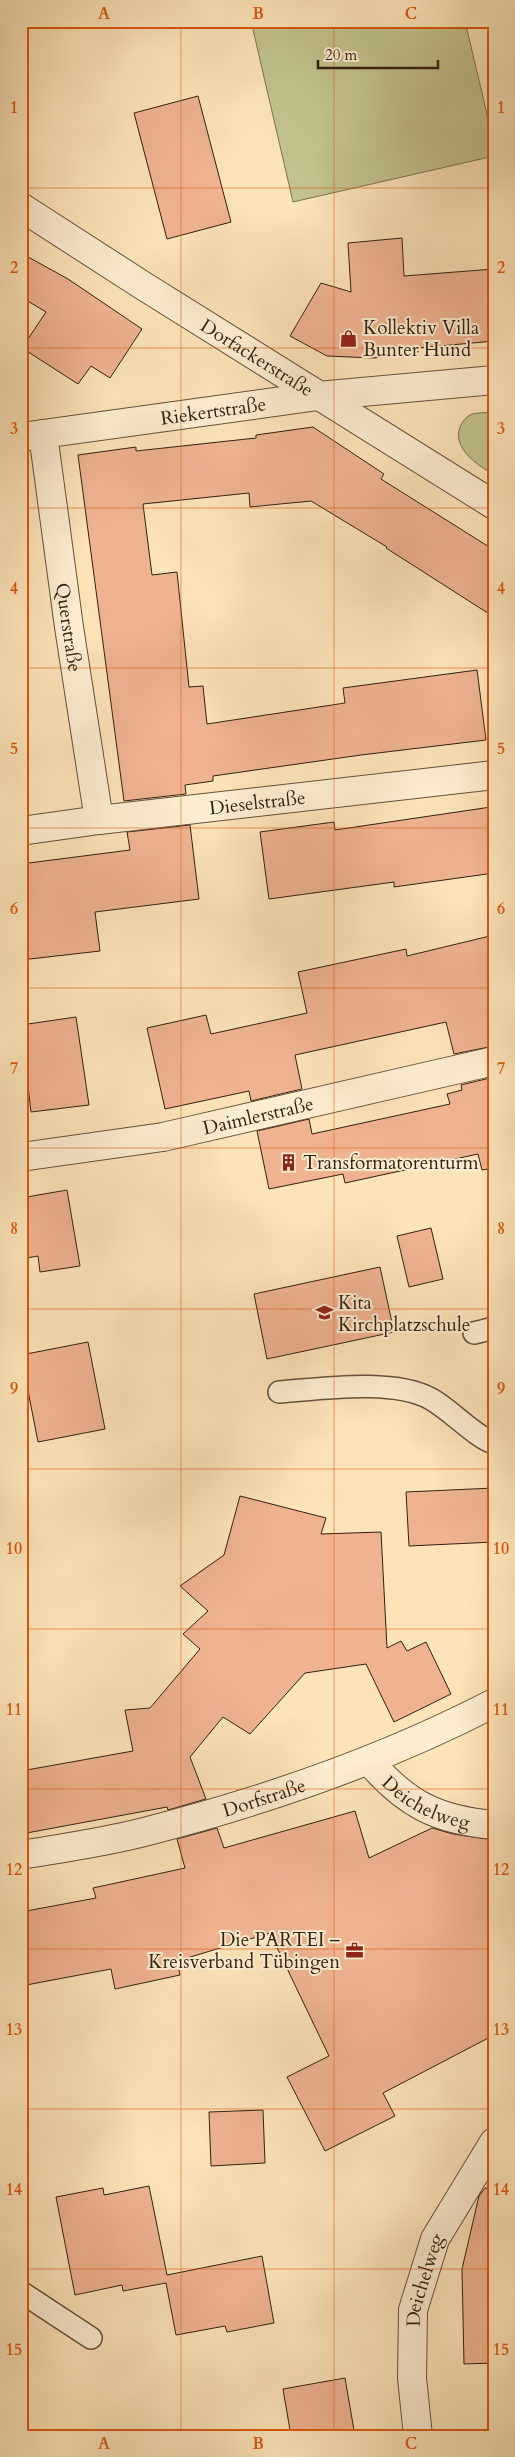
<svg xmlns="http://www.w3.org/2000/svg" width="515" height="2457" viewBox="0 0 515 2457" font-family="Cardo,serif">
<style>
.green{fill:#c2c38c;stroke:#7a724e}
.building{fill:#efb390;stroke:#322010}
.lines{fill:none;stroke-linecap:round;stroke-linejoin:round}
.service-casing{stroke:#64513a;stroke-width:24}
.minor-casing{stroke:#64513a;stroke-width:30}
.service{stroke:#fdedd1;stroke-width:21}
.minor{stroke:#fdedd1;stroke-width:28}
.grid{fill:none;stroke:#df560c;stroke-width:1;stroke-opacity:0.55}
.labels{text-anchor:middle;stroke-width:4;stroke-linejoin:round;paint-order:stroke}
.poi-label{font-size:19px;fill:#322010;stroke:#fdedd1;text-anchor:start}
.street-label{font-size:19px;fill:#322010;stroke:#fdedd1}
.neatline{fill:none;stroke:#df560c;stroke-width:2}
.grid-label{font-size:16px;text-anchor:middle;font-weight:bold;fill:#df560c}
</style>
<rect width="100%" height="100%" fill="#fce4b8"/>
<filter id="stains"><feTurbulence type="fractalNoise" baseFrequency=".004" numOctaves="4"/><feColorMatrix values="0 0 0 0 .2 0 0 0 0 .09 0 0 0 0 .02 0 0 0 .5 -.17"/></filter>
<radialGradient id="worn" r=".72"><stop offset=".6" stop-color="#630" stop-opacity="0"/><stop offset="1" stop-color="#630" stop-opacity=".3"/></radialGradient>
<g class="green">
<polygon points="251,21 465,21 494,144 494,156 293,202"/>
<path d="M 494,412 L 494,475 C 478,465 452,449 460,427 C 462,422 465,418 470,415 C 476,412 487,413 494,412 Z"/>
</g>
<g class="building">
<polygon points="198,96 231,222 167,239 134,113"/>
<polygon points="402,238 404,276 494,269 494,341 418,348 418,352 374,358 327,356 290,336 321,283 351,292 348,243"/>
<polygon points="21,253 68,279 142,329 110,378 91,366 78,384 22,348 46,312 21,297"/>
<polygon points="313,427 384,474 381,479 494,550 494,617 386,548 387,547 311,501 250,507 249,493 143,504 152,575 177,572 189,687 203,686 207,724 345,703 343,688 477,670 486,740 361,755 213,776 213,781 185,785 186,794 124,801 78,455 136,447 136,451 256,438 256,435"/>
<polygon points="491,807 494,825 494,873 394,887 394,882 269,899 260,832 334,822 335,830"/>
<polygon points="190,825 199,899 95,912 100,951 21,960 21,864 130,850 127,832"/>
<polygon points="494,935 494,1046 454,1054 446,1022 295,1055 302,1089 251,1101 249,1091 165,1109 147,1028 206,1015 211,1034 307,1013 298,972 406,949 407,956"/>
<polygon points="76,1017 89,1105 31,1112 21,1025"/>
<polygon points="494,1077 494,1168 482,1170 478,1154 345,1183 343,1174 269,1189 257,1131 309,1119 312,1134 450,1104 447,1094 462,1090 461,1085"/>
<polygon points="67,1190 80,1266 40,1272 38,1256 21,1259 21,1198"/>
<polygon points="431,1228 443,1279 409,1287 397,1236"/>
<polygon points="380,1267 394,1332 267,1359 254,1294"/>
<polygon points="88,1342 105,1429 38,1442 21,1355"/>
<polygon points="494,1488 494,1542 409,1546 406,1492"/>
<polygon points="240,1496 326,1518 321,1534 381,1532 387,1648 401,1641 407,1651 426,1642 451,1694 394,1722 366,1664 305,1673 250,1734 223,1717 190,1757 206,1799 168,1810 167,1807 21,1834 21,1771 133,1751 125,1710 150,1708 200,1649 183,1634 208,1611 180,1586 224,1555"/>
<polygon points="355,1811 369,1858 432,1828 453,1834 494,1840 494,2035 383,2093 395,2116 325,2151 287,2077 329,2056 270,1933 177,1961 180,1975 115,1989 111,1969 21,1986 21,1912 96,1898 93,1888 185,1868 177,1839 217,1828 224,1848"/>
<polygon points="263,2110 265,2163 211,2166 209,2112"/>
<polygon points="149,2186 167,2275 262,2256 274,2323 227,2332 225,2326 176,2335 166,2283 123,2291 122,2285 75,2295 56,2197 103,2188 104,2195"/>
<polygon points="485,2188 494,2189 494,2363 464,2364 462,2269 479,2196"/>
<polygon points="345,2378 355,2436 291,2436 283,2389"/>
</g>
<g class="lines">
<defs>
<g id="service">
<polyline points="474,1333 494,1328"/>
<path d="M 279,1392 C 320,1389 394,1378 431,1399 C 451,1410 475,1437 494,1443"/>
<polyline points="21,2292 91,2338"/>
</g>
<g id="minor">
<path id="s1" d="M 21,207 L 142,285 L 494,505"/>
<path id="s2" d="M 43,434 L 69,627 L 99,820"/>
<path id="s3" d="M 21,437 L 318,396 L 494,380"/>
<path id="s4" d="M 21,831 L 99,820 L 494,775"/>
<path id="s5" d="M 21,1157 L 163,1137 L 494,1061"/>
<path id="s6" d="M 370,1762 C 407,1805 438,1820 494,1825"/>
<path id="s7" d="M 21,1855 C 63,1848 107,1842 148,1831 C 268,1800 384,1760 494,1703"/>
<path id="s8" d="M 418,2436 L 412,2378 L 413,2310 L 435,2239 L 494,2142"/>
</g>
</defs>
<use href="#service" class="service-casing"/>
<use href="#minor" class="minor-casing"/>
<use href="#service" class="service"/>
<use href="#minor" class="minor"/>
</g>
<path class="grid" d="M 181,21 L 181,2436M 334,21 L 334,2436M 21,188 L 494,188M 21,348 L 494,348M 21,508 L 494,508M 21,668 L 494,668M 21,828 L 494,828M 21,988 L 494,988M 21,1148 L 494,1148M 21,1309 L 494,1309M 21,1469 L 494,1469M 21,1629 L 494,1629M 21,1789 L 494,1789M 21,1949 L 494,1949M 21,2109 L 494,2109M 21,2269 L 494,2269"/>
<defs>
<symbol id="shop-bare" viewBox="-9 -9 18 18"><path d="M-5-2.5h2.3a2.7 3.5 0 0 1 5.4 0H5L5.5 6h-11ZM-1.5-2.5h3a1.5 2.3 0 0 0-3 0Z" fill="#8f2418" stroke="#fdedd1" stroke-width="2.5" paint-order="stroke"/></symbol>
<symbol id="building-bare" viewBox="-9 -9 18 18"><path d="M-4-6H4V6H1V3H-1V6H-4ZM-2.5-4.3h1.7v1.8h-1.7ZM.8-4.3h1.7v1.8H.8ZM-2.5-1h1.7V.8h-1.7ZM.8-1h1.7V.8H.8Z" fill="#8f2418" stroke="#fdedd1" stroke-width="2.5" paint-order="stroke"/></symbol>
<symbol id="school-bare" viewBox="-9 -9 18 18"><path d="M0-5L7-2L0 1L-7-2ZM-4 1L0 2.5L4 1V4Q0 6-4 4Z" fill="#8f2418" stroke="#fdedd1" stroke-width="2.5" paint-order="stroke"/></symbol>
<symbol id="office-bare" viewBox="-9 -9 18 18"><path d="M-6-3h4V-5.5h4V-3h4V5H-6ZM-1-4.5V-3h2v-1.5ZM-6 0V1H6V0Z" fill="#8f2418" stroke="#fdedd1" stroke-width="2.5" paint-order="stroke"/></symbol>
</defs>
<g fill-rule="evenodd">
<use href="#shop-bare" x="336" y="326" width="25" height="25"/>
<use href="#building-bare" x="276" y="1150" width="25" height="25"/>
<use href="#school-bare" x="312" y="1300" width="25" height="25"/>
<use href="#office-bare" x="342" y="1938" width="25" height="25"/>
</g>
<g class="labels">
<g class="poi-label">
<text x="363" y="334">Kollektiv Villa<tspan x="363" dy="22">Bunter Hund</tspan></text>
<text x="303" y="1169">Transformatorenturm</text>
<text x="338" y="1309">Kita<tspan x="338" dy="22">Kirchplatzschule</tspan></text>
<text x="340" y="1946" text-anchor="end">Die PARTEI –<tspan x="340" dy="22">Kreisverband Tübingen</tspan></text>
</g>
<g class="street-label">
<text dy="7" stroke="none"><textPath href="#s1" startOffset="280">Dorfackerstraße</textPath></text>
<text dy="7" stroke="none"><textPath href="#s3" startOffset="194">Riekertstraße</textPath></text>
<text dy="7" stroke="none"><textPath href="#s2" startOffset="195">Querstraße</textPath></text>
<text dy="7" stroke="none"><textPath href="#s4" startOffset="238">Dieselstraße</textPath></text>
<text dy="7" stroke="none"><textPath href="#s5" startOffset="241">Daimlerstraße</textPath></text>
<text dy="7" stroke="none"><textPath href="#s7" startOffset="250">Dorfstraße</textPath></text>
<text dy="7" stroke="none"><textPath href="#s6" startOffset="71">Deichelweg</textPath></text>
<text dy="7" stroke="none"><textPath href="#s8" startOffset="158">Deichelweg</textPath></text>
</g>
</g>
<rect width="515" height="2457" fill="none" stroke="#fce4b8" stroke-width="55"/>
<path d="M318 60v8h120v-8" fill="none" stroke="#322010" stroke-width="2.5"/>
<text x="325" y="60" font-size="15" fill="#322010" stroke="#fdedd1" stroke-width="4" paint-order="stroke">20 m</text>
<rect x="28" y="28" width="460" height="2402" class="neatline"/>
<g class="grid-label">
<text x="104" y="19">A</text>
<text x="258" y="19">B</text>
<text x="411" y="19">C</text>
<text x="14" y="113">1</text>
<text x="501" y="113">1</text>
<text x="14" y="273">2</text>
<text x="501" y="273">2</text>
<text x="14" y="434">3</text>
<text x="501" y="434">3</text>
<text x="14" y="594">4</text>
<text x="501" y="594">4</text>
<text x="14" y="754">5</text>
<text x="501" y="754">5</text>
<text x="14" y="914">6</text>
<text x="501" y="914">6</text>
<text x="14" y="1074">7</text>
<text x="501" y="1074">7</text>
<text x="14" y="1234">8</text>
<text x="501" y="1234">8</text>
<text x="14" y="1394">9</text>
<text x="501" y="1394">9</text>
<text x="14" y="1554">10</text>
<text x="501" y="1554">10</text>
<text x="14" y="1715">11</text>
<text x="501" y="1715">11</text>
<text x="14" y="1875">12</text>
<text x="501" y="1875">12</text>
<text x="14" y="2035">13</text>
<text x="501" y="2035">13</text>
<text x="14" y="2195">14</text>
<text x="501" y="2195">14</text>
<text x="14" y="2355">15</text>
<text x="501" y="2355">15</text>
<text x="104" y="2449">A</text>
<text x="258" y="2449">B</text>
<text x="411" y="2449">C</text>
</g>
<rect width="100%" height="100%" filter="url(#stains)"/>
<rect width="100%" height="100%" fill="url(#worn)"/>
</svg>
